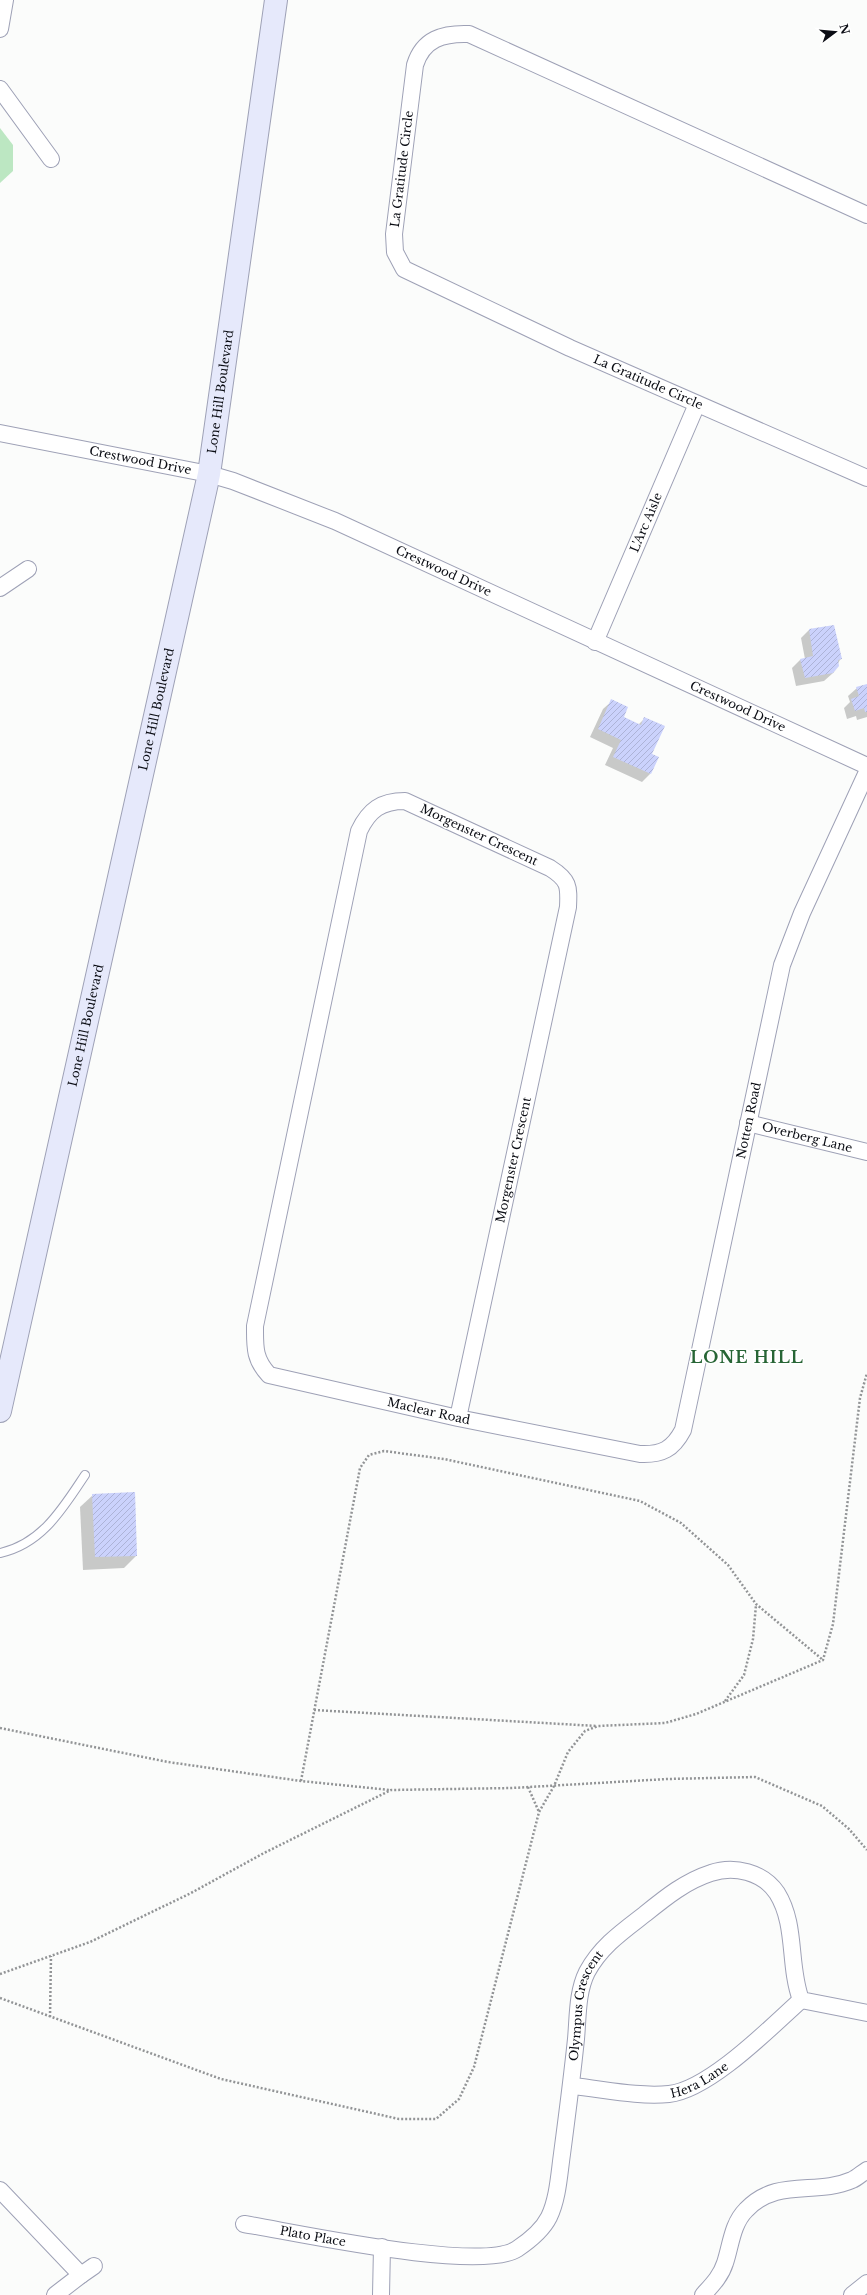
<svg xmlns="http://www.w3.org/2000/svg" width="867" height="2295" viewBox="0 0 867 2295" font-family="'Libre Baskerville',serif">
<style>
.green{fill:#bce7c2}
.shadow{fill:#0003}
.building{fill:url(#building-hatch)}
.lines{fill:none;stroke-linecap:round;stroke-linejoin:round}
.lane-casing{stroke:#9ea1b6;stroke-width:10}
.street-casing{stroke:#9ea1b6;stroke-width:18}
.secondary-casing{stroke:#9ea1b6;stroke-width:24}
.path{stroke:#929496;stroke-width:2.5;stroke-dasharray:2 2;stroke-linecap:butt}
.lane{stroke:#fff;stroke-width:8}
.street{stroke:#fff;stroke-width:16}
.secondary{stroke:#e6e9fb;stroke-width:22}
.labels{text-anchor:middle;stroke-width:3;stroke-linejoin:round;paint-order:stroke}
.street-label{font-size:12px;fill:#0b0d14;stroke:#fff}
.district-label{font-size:16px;font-weight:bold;letter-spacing:1px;fill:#276535;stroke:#fff}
</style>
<defs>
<pattern id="building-hatch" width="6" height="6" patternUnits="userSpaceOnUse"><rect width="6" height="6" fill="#cbd2fc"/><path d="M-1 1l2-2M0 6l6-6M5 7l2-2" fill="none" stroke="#adb3d7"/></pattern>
</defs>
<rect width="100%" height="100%" fill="#fbfcfb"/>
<polygon class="green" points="0,128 13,145 13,171 0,183"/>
<g class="shadow">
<polygon points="809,630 841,658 833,673 824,681 796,686 792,668 800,660 805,659 801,638"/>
<polygon points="867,685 867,717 857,720 856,716 847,719 844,708 850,702 848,696 857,688"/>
<polygon points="612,701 623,717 638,725 645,718 651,754 657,757 650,774 642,782 605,765 613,748 590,737 603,709"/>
<polygon points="93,1495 136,1556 124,1568 83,1570 80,1507"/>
</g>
<g class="building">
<polygon points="834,625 842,659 838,660 839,666 833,673 805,678 800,659 813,656 809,629"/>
<polygon points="867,684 867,712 865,712 864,708 855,711 851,699 859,696 856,687"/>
<polygon points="611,699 628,707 624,717 641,725 644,717 665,726 652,754 659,757 651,774 613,757 621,740 598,729"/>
<polygon points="135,1492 137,1556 95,1557 92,1494"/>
</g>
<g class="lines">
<defs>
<path id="lane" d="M 0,1553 C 42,1544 63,1508 85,1475"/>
<g id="street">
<polyline points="0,29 5,0"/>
<polyline points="0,89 51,159"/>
<path id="s1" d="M 867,215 L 469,34 C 443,33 423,39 415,65 L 394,234 L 395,252 L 404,269 L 570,348 L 867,478"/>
<path id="s2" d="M 0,433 L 209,474 L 233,481 L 335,521 L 867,766"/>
<polyline points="0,588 28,569"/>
<path id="s3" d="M 595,642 L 697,404"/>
<path id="s4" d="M 748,1123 L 867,1152"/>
<path id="s5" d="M 458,1418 L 568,907 C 569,886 569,880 550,868 L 405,801 C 381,801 369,810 359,831 L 255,1326 C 255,1347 254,1359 269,1375 L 458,1418 L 640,1454 C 662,1455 673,1449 683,1430 L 782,965 L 802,913 L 867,772"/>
<path id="s6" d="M 572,2086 C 603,2089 637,2097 669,2094 C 709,2090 771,2027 801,2000"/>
<polyline points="0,2190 81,2275 55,2295"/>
<path id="s7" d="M 244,2224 C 294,2232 480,2273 517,2249 C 529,2241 542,2231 549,2217 C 558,2198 559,2175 562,2154 C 567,2116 572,2078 576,2039 C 578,2017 577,1992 587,1972 C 601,1946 623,1931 645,1914 C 666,1897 686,1881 711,1873 C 734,1865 763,1872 777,1893 C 797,1925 788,1965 801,2000 L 867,2013"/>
<polyline points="81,2275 94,2266"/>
<polyline points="381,2295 382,2247"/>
<path d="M 703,2295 C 712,2285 721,2276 725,2263 C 731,2245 732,2224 746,2210 C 777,2177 816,2196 852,2180 C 857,2178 862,2173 867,2170"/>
<polyline points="852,2295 867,2283"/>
</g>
<g id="secondary">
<path id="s8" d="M 0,1411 L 209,474 L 276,0"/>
</g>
</defs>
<use href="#lane" class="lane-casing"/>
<use href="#street" class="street-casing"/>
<use href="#secondary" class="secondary-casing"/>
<g class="path">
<polyline points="725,1701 744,1675 753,1639 756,1605"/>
<polyline points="314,1710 597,1726"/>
<polyline points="0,1728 168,1762 301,1781 390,1790"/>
<polyline points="301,1781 360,1468 369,1455 384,1451 444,1459 640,1501 681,1523 728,1565 756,1604 823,1660"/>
<polyline points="528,1787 539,1812"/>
<polyline points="0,1974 90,1942 191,1893 264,1853 391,1790 512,1788 667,1779 755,1777 822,1806 849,1829 867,1850"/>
<polyline points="0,1998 221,2079 399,2119 436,2119 459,2099 474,2067 539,1812 554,1786 568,1752 585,1731 598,1726 665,1723 696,1714 823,1660 833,1624 860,1398 867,1373"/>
<polyline points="50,2017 51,1956"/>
</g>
<use href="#lane" class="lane"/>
<use href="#street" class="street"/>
<use href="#secondary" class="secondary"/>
</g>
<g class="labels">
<g class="street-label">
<text transform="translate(402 169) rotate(-83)" y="4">La Gratitude Circle</text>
<text dy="4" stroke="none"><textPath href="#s1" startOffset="982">La Gratitude Circle</textPath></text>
<text dy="4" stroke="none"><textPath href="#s8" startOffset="1043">Lone Hill Boulevard</textPath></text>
<text dy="4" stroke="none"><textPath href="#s2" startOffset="143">Crestwood Drive</textPath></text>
<text dy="4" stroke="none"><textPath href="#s3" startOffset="130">L'Arc Aisle</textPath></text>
<text dy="4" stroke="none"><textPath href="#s2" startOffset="467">Crestwood Drive</textPath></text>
<text dy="4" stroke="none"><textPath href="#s2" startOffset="791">Crestwood Drive</textPath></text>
<text dy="4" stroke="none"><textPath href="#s8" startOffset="719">Lone Hill Boulevard</textPath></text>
<text transform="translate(479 835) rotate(25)" y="4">Morgenster Crescent</text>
<text dy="4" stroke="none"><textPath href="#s8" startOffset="395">Lone Hill Boulevard</textPath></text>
<text dy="4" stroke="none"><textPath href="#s5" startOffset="2095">Notten Road</textPath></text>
<text dy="4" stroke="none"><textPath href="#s4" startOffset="61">Overberg Lane</textPath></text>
<text dy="4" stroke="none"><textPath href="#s5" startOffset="264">Morgenster Crescent</textPath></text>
<text dy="4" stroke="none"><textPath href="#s5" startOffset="1510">Maclear Road</textPath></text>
<text dy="4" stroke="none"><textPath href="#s7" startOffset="538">Olympus Crescent</textPath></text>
<text dy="4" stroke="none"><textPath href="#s6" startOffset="131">Hera Lane</textPath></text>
<text dy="4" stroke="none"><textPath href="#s7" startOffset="70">Plato Place</textPath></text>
</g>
<g class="district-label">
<text x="747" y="1363">LONE HILL</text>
</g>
</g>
<g transform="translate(835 32) rotate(74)" stroke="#ffffff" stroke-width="3" paint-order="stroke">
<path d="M0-3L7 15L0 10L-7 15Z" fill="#0b0d14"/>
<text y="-6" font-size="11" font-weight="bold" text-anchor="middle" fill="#0b0d14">N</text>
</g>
</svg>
